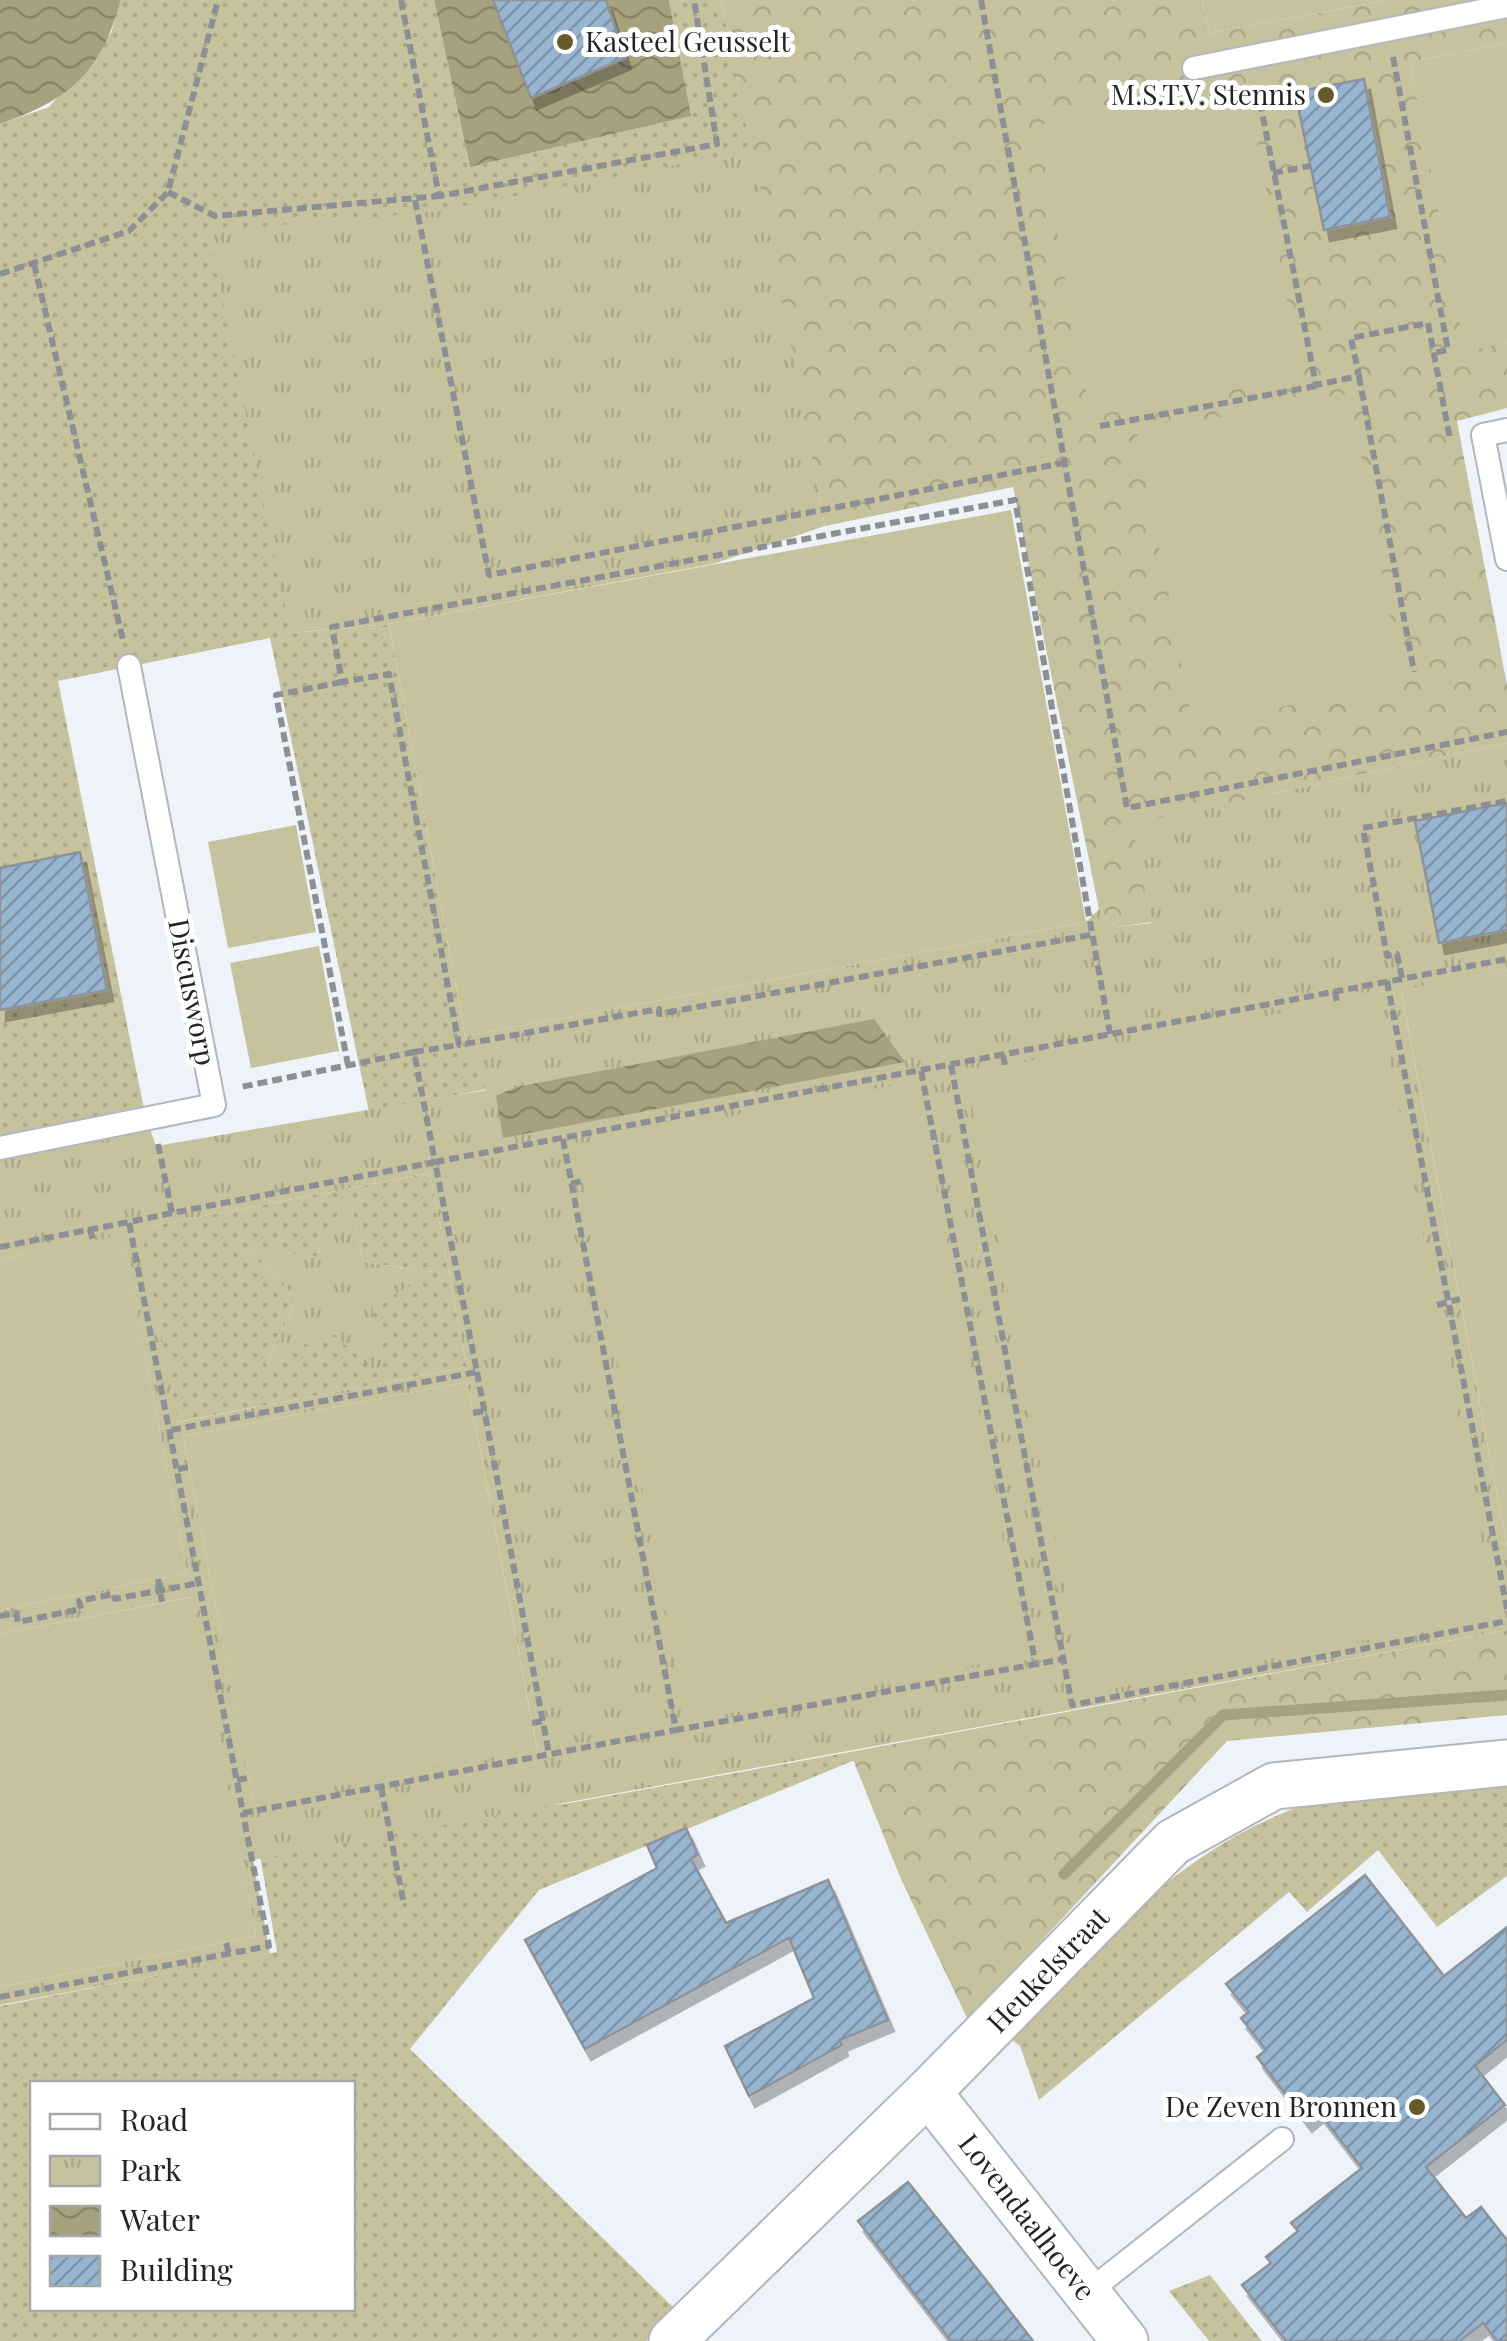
<svg xmlns="http://www.w3.org/2000/svg" width="1507" height="2341" viewBox="0 0 1507 2341" font-family="'Playfair Display',serif">
<style>
.grass{fill:url(#grass-dots);fill-rule:evenodd}
.forest{fill:url(#forest-crowns)}
.park{fill:url(#park-tufts);fill-rule:evenodd}
.pitch{fill:#c7c29e}
.water{fill:url(#water-waves)}
.lines{fill:none;stroke-linecap:round;stroke-linejoin:round}
.stream{stroke:#a7a27e;stroke-width:11}
.building{fill:url(#building-hatch);stroke:#8e9399;stroke-width:2.5;filter:url(#shadow)}
.lane-casing{stroke:#b1b7bc;stroke-width:26}
.street-casing{stroke:#b1b7bc;stroke-width:49}
.path{stroke:#8c9094;stroke-width:6;stroke-dasharray:10 5;stroke-linecap:butt}
.lane{stroke:#fff;stroke-width:22}
.street{stroke:#fff;stroke-width:45}
.poi-dot{fill:#645b28;stroke:#fff;stroke-width:4}
.labels{text-anchor:middle;stroke-width:10;stroke-linejoin:round;paint-order:stroke}
.poi-label{font-size:28px;fill:#222426;stroke:#fff;text-anchor:end}
.street-label{font-size:28px;fill:#222426;stroke:#fff}
</style>
<defs>
<pattern id="grass-dots" width="8" height="8" patternUnits="userSpaceOnUse" patternTransform="scale(2.5)"><rect width="8" height="8" fill="#c7c29e"/><path d="M2 2h.1M6 6h.1" fill="none" stroke="#aba788" stroke-width="1.8" stroke-linecap="round"/></pattern>
<pattern id="forest-crowns" width="20" height="18" patternUnits="userSpaceOnUse" patternTransform="scale(2.5)"><rect width="20" height="18" fill="#c7c29e"/><path d="M2 6a3 3 0 1 1 6 0M12 15a3 3 0 1 1 6 0" fill="none" stroke="#aba788"/></pattern>
<pattern id="park-tufts" width="24" height="20" patternUnits="userSpaceOnUse" patternTransform="scale(2.5)"><rect width="24" height="20" fill="#c7c29e"/><path d="M3 7l-1-3M5 7V3M7 7l1-3M15 17l-1-3M17 17v-4M19 17l1-3" fill="none" stroke="#aba788"/></pattern>
<pattern id="water-waves" width="16" height="10" patternUnits="userSpaceOnUse" patternTransform="scale(2.5)"><rect width="16" height="10" fill="#a7a27e"/><path d="M0 5q4-4 8 0t8 0" fill="none" stroke="#888467"/></pattern>
<pattern id="building-hatch" width="6" height="6" patternUnits="userSpaceOnUse" patternTransform="scale(2.5)"><rect width="6" height="6" fill="#98b5d0"/><path d="M-1 1l2-2M0 6l6-6M5 7l2-2" fill="none" stroke="#7c93a9"/></pattern>
<filter id="shadow"><feDropShadow dx="6" dy="11" stdDeviation="0" flood-color="#0004"/></filter>
</defs>
<rect width="100%" height="100%" fill="#edf3f8"/>
<g class="grass">
<polygon points="121,0 434,0 470,167 690,116 669,0 721,0 810,438 291,633 389,624 465,1036 487,1089 369,1112 270,638 58,681 146,1119 0,1148 0,124 49,107 111,33"/>
<path d="M 430,1173 L 467,1367 L 177,1422 L 140,1228 ZM 349,1193 L 363,1262 L 433,1272 L 371,1308 L 384,1379 L 330,1330 L 266,1364 L 297,1299 L 244,1248 L 316,1257 Z"/>
<path d="M 850,1752 L 855,1760 L 539,1890 L 410,2049 L 676,2310 L 646,2341 L 0,2341 L 0,2006 L 277,1952 L 254,1822 L 564,1804 ZM 32,2084 L 352,2084 L 352,2308 L 32,2308 Z"/>
<path d="M 1507,1778 L 1507,1876 L 1437,1927 L 1378,1850 L 1307,1912 L 1289,1892 L 1039,2100 L 1020,2046 L 1007,2036 C 1112,1931 1197,1828 1348,1792 C 1398,1780 1456,1782 1507,1778 Z"/>
<polygon points="1210,2275 1262,2341 1209,2341 1169,2291"/>
</g>
<g class="forest">
<polygon points="721,0 1202,0 1209,33 1388,0 1507,0 1507,43 1410,62 1466,350 1507,343 1507,408 1457,421 1507,685 1507,743 1133,824 1152,922 1117,927 1099,909 1013,487 825,526"/>
<polygon points="1507,1630 1507,1715 1227,1741 968,2020 900,1877 850,1752"/>
</g>
<g class="park">
<polygon points="753,150 825,526 713,564 389,624 290,633 209,231 433,212"/>
<path d="M 1507,743 L 1507,970 L 1401,991 L 1507,1546 L 1507,1630 L 253,1860 L 270,1954 L 0,2005 L 0,1987 L 256,1936 L 191,1597 L 0,1634 L 0,1610 L 187,1573 L 122,1236 L 0,1259 L 0,1148 L 146,1119 L 156,1146 L 486,1090 L 465,1036 L 1086,922 L 1099,909 L 1117,927 L 1151,923 L 1132,824 ZM 430,1173 L 467,1367 L 178,1422 L 141,1228 ZM 467,1382 L 537,1747 L 253,1801 L 183,1436 Z"/>
<polygon points="349,1191 363,1262 434,1272 372,1308 385,1381 330,1331 265,1366 297,1299 243,1247 316,1257"/>
</g>
<g class="pitch">
<polygon points="1202,0 1388,0 1209,33"/>
<polygon points="1507,43 1507,343 1465,351 1410,62"/>
<polygon points="1246,86 1302,377 1091,416 1037,125"/>
<polygon points="1350,393 1402,684 1193,723 1137,432"/>
<polygon points="1011,510 1086,922 465,1036 389,624"/>
<polygon points="296,825 316,932 228,948 208,842"/>
<polygon points="319,946 339,1051 251,1068 230,963"/>
<polygon points="1507,970 1507,1546 1401,990"/>
<polygon points="1377,995 1496,1615 1085,1694 966,1073"/>
<polygon points="916,1081 1025,1655 687,1722 576,1146"/>
<polygon points="122,1235 187,1573 0,1610 0,1259"/>
<polygon points="467,1382 537,1748 253,1802 183,1436"/>
<polygon points="192,1597 256,1936 0,1987 0,1634"/>
</g>
<g class="water">
<path d="M 0,0 L 121,0 C 100,73 71,99 0,124 Z"/>
<polygon points="434,0 493,0 531,97 625,59 606,0 669,0 691,116 470,167"/>
<polygon points="874,1019 905,1062 503,1138 496,1096 516,1087"/>
</g>
<g class="lines">
<polyline class="stream" points="1064,1874 1223,1715 1507,1695"/>
</g>
<g class="building">
<polygon points="493,0 606,0 625,58 531,98"/>
<polygon points="1364,79 1390,217 1324,230 1295,92"/>
<polygon points="1507,803 1507,930 1439,943 1415,821"/>
<polygon points="80,852 107,990 0,1010 0,868"/>
<polygon points="686,1828 698,1855 691,1859 726,1923 828,1880 888,2020 840,2040 842,2045 749,2096 725,2046 814,1998 789,1938 585,2049 525,1940 657,1868 647,1845"/>
<polygon points="1365,1875 1444,1976 1507,1927 1507,2040 1475,2066 1505,2105 1426,2167 1466,2218 1481,2207 1507,2240 1507,2341 1497,2341 1483,2323 1460,2341 1286,2341 1242,2285 1271,2263 1266,2257 1298,2231 1291,2223 1362,2168 1318,2111 1306,2121 1257,2057 1266,2050 1241,2018 1249,2012 1226,1984"/>
<polygon points="908,2182 986,2280 1033,2341 951,2341 858,2221"/>
</g>
<g class="lines">
<defs>
<g id="lane">
<polyline points="1194,68 1507,6"/>
<polyline points="1507,430 1483,435 1507,559"/>
<polyline points="0,1148 214,1105 129,666"/>
<polyline points="1087,2293 1282,2139"/>
</g>
<g id="street">
<polyline points="928,2092 1125,2341"/>
<polyline points="672,2341 928,2092 1173,1842 1274,1786 1507,1763"/>
</g>
</defs>
<use href="#lane" class="lane-casing"/>
<use href="#street" class="street-casing"/>
<g class="path">
<polyline points="401,0 439,196 717,144 694,0"/>
<polyline points="981,0 1127,808 1507,732"/>
<polyline points="1393,57 1448,350 1433,353"/>
<polyline points="1257,87 1316,385 1359,376 1351,338 1428,323 1450,439"/>
<polyline points="1273,173 1310,166"/>
<polyline points="168,192 215,216 439,196"/>
<polyline points="415,200 489,575 1063,463"/>
<polyline points="34,264 123,640"/>
<polyline points="0,274 129,231 168,192 218,0"/>
<polyline points="1359,376 1414,672"/>
<polyline points="1100,426 1316,386"/>
<polyline points="342,682 276,695 348,1065"/>
<polyline points="1090,935 659,1014 659,1009 459,1045 389,674 342,682 332,627 1015,500 1110,1034"/>
<polyline points="1402,978 1397,954 1387,956 1363,828 1507,801"/>
<polyline points="1387,981 1507,1609"/>
<polyline points="1335,991 1337,1002"/>
<polyline points="414,1052 459,1045"/>
<polyline points="1003,1055 1005,1066"/>
<polyline points="951,1065 1072,1705 1507,1621"/>
<polyline points="921,1071 1035,1661"/>
<polyline points="563,1139 676,1730 1064,1659"/>
<polyline points="158,1144 172,1213 435,1162 414,1052 241,1087"/>
<polyline points="571,1184 582,1181"/>
<polyline points="172,1213 129,1222 243,1813 676,1730"/>
<polyline points="90,1229 93,1241"/>
<polyline points="0,1247 129,1222"/>
<polyline points="1437,1305 1460,1299"/>
<polyline points="477,1372 549,1754"/>
<polyline points="473,1413 484,1411"/>
<polyline points="171,1430 477,1372 435,1162 1507,959"/>
<polyline points="178,1469 189,1467"/>
<polyline points="158,1579 162,1602"/>
<polyline points="0,1616 16,1613 18,1622 81,1609 79,1601 114,1594 115,1599 199,1583"/>
<polyline points="532,1723 543,1721"/>
<polyline points="237,1780 248,1778"/>
<polyline points="381,1787 404,1905"/>
<polyline points="226,1943 229,1954"/>
<polyline points="0,1997 269,1946 243,1814"/>
</g>
<use href="#lane" class="lane"/>
<use href="#street" class="street"/>
</g>
<g class="poi-dot">
<circle cx="565" cy="42" r="10"/>
<circle cx="1326" cy="95" r="10"/>
<circle cx="1417" cy="2107" r="10"/>
</g>
<g class="labels">
<g class="poi-label">
<text x="585" y="52" text-anchor="start">Kasteel Geusselt</text>
<text x="1306" y="105">M.S.T.V. Stennis</text>
<text x="1397" y="2117">De Zeven Bronnen</text>
</g>
<g class="street-label">
<text transform="translate(192 992) rotate(79)" y="10">Discusworp</text>
<text transform="translate(1048 1970) rotate(-46)" y="10">Heukelstraat</text>
<text transform="translate(1027 2217) rotate(52)" y="10">Lovendaalhoeve</text>
</g>
</g>
<rect x="30" y="2081" width="325" height="230" fill="#ffffff" stroke="#a7a7a8" stroke-width="2.5"/>
<rect x="50" y="2114" width="50" height="15" fill="#ffffff" stroke="#a7a7a8" stroke-width="2.5"/>
<text x="120" y="2131" font-size="30" fill="#222426">Road</text>
<rect x="50" y="2156" width="50" height="30" fill="url(#park-tufts)" stroke="#a7a7a8" stroke-width="2.5"/>
<text x="120" y="2181" font-size="30" fill="#222426">Park</text>
<rect x="50" y="2206" width="50" height="30" fill="url(#water-waves)" stroke="#a7a7a8" stroke-width="2.5"/>
<text x="120" y="2231" font-size="30" fill="#222426">Water</text>
<rect x="50" y="2256" width="50" height="30" fill="url(#building-hatch)" stroke="#a7a7a8" stroke-width="2.5"/>
<text x="120" y="2281" font-size="30" fill="#222426">Building</text>
</svg>
